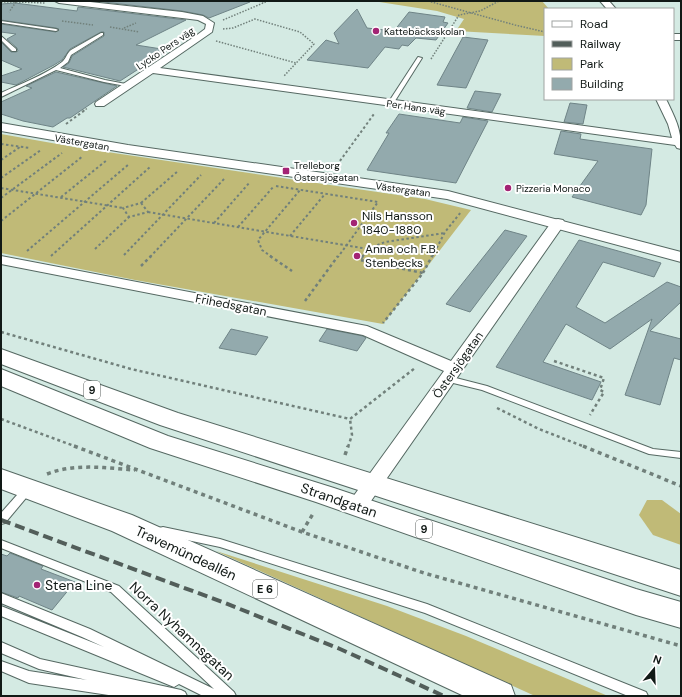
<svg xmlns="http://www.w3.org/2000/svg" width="682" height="697" viewBox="0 0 682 697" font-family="'DM Sans',sans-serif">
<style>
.green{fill:#c0ba77}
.building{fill:#93aaad;stroke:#6f8487}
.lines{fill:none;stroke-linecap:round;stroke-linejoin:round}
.service-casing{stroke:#556862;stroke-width:2}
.minor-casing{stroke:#556862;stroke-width:2}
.tertiary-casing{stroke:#556862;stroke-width:2}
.primary-casing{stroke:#556862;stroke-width:2}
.trunk-casing{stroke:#556862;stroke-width:2}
.path-far3{stroke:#71807b;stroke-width:1.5;stroke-dasharray:1.5 1.5;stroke-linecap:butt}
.path-far2{stroke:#71807b;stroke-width:2;stroke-dasharray:2.5 2.5;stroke-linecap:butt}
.path-far1{stroke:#71807b;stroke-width:2.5;stroke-dasharray:3 3;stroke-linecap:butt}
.path{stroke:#71807b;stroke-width:3.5;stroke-dasharray:4 4;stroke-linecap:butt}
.service{fill:#fff;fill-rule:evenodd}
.minor{fill:#fff;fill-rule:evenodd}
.tertiary{fill:#fff;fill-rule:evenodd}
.primary{fill:#fff;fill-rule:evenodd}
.trunk{fill:#fff;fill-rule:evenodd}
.rail{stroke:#525e5a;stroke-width:4;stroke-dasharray:10 5;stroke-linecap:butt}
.poi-dot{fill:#a32374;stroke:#fff;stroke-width:1.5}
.labels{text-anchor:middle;stroke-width:4;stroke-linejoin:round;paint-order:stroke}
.far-poi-label{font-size:10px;fill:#111916;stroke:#fff;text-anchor:start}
.far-street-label{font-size:10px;fill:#111916;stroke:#fff}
.shield{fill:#fff;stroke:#585e5c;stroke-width:1}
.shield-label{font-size:11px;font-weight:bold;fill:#111916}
.poi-label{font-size:12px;fill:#111916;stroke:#fff;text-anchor:start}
.street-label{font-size:12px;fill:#111916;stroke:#fff}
.near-street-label{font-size:14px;fill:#111916;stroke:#fff}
.near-poi-label{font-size:14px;fill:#111916;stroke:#fff;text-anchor:start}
</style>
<rect width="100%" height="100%" fill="#d4eae3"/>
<g class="green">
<polygon points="373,1 542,1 549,9 545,9 545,36 456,31 464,19 437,11"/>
<polygon points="1,134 80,148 425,199 471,210 383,324 135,280 1,253"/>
<polygon points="647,500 662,500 681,514 681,545 653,535 639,515"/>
<polygon points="216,551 387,606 466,636 608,696 535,696"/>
</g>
<g class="building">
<polygon points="95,1 249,1 250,2 209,18 203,15 182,11"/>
<polygon points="15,3 77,11 78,7 186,20 136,45 168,50 120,81 63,67 69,63 72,56 104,36 104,32 101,32 70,49 62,60 54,65 16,85 1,82 1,76 22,69 1,60 1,42 11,52 16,52 18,51 17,48 7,39 16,34 1,32 1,24 56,32 59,29 56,28 1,20 1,4"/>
<polygon points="357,9 367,28 394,31 409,12 445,17 443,22 448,23 436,40 416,38 408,46 402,45 399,49 385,47 368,68 307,60 326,40 339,44 334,33"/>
<polygon points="463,37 488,40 466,88 437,85"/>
<polygon points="56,72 117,86 70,118 67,118 53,127 23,121 1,114 1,102 32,88 26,86"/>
<polygon points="475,91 501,94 492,112 467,108"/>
<polygon points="570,103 587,105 583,124 564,122"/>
<polygon points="399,114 460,123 463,117 488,121 456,183 367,170 389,133 386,133"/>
<polygon points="561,131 581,134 580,139 652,149 646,205 641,215 572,197 598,161 554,154"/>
<polygon points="505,230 527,236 470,312 446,304"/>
<polygon points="579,240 661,263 654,277 603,262 576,307 605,323 667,282 681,287 681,302 650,331 681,339 681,360 674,358 660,405 625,395 652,319 610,349 566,324 543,362 601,382 592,400 496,367"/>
<polygon points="231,329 268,337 256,355 219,348"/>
<polygon points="327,329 363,336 366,338 357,351 319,341"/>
<polygon points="10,553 43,566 41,569 75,582 52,610 19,596 18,598 1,592 1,554 7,556"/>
</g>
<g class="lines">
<defs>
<g id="service">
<polygon points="1,21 56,29 58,30 56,31 3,23 1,23"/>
<path d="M 101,33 L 103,33 L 103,35 L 71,55 L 68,62 L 60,68 L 105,80 L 131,85 L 131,87 L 104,82 L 56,70 L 1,97 L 1,93 C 20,84 45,75 62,62 C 66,59 67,53 71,50 Z"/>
<polygon points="1,36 16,49 16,51 12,51 1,40"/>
<polygon points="418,57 422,58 393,104 389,104 388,103"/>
<polygon points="448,376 487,386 653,449 681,452 681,458 649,454 482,390 445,381 444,379"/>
<polygon points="28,485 31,486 33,489 31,492 5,523 1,524 1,513 25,486"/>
<polygon points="163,527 220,539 427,604 646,692 648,696 628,696 425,613 220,547 159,534 158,531 159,528"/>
<polygon points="1,540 119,586 234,692 236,696 203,696 179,684 174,687 1,616 1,606 104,647 82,637 1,603 1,593 90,629 214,689 111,592 1,548"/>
<polygon points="1,642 40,659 181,690 185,692 187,696 115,696 29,683 1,671 1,661 29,671 87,680 39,669 1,653"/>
</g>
<g id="minor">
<path d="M 55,1 L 81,1 L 182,12 L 203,16 L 214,23 L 212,32 L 160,68 L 672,138 L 668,124 L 656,99 L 666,99 C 675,118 681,128 681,149 L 677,148 L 675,145 L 153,73 L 104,106 L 96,106 L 95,104 L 96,102 L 197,35 L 205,29 L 206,24 L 198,20 L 182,18 L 59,3 Z"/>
<polygon points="600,1 609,1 616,9 607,9"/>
<rect x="673" y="34" width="8" height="6"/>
<polygon points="558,219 563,220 565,223 364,511 357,514 350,511 347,506 350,501 444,371 363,335 1,264 1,256 367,326 451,361 553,220"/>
</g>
<polygon id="tertiary" points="1,123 128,145 448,191 681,252 681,262 447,199 128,153 1,131"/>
<g id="primary">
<polygon points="1,349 178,413 681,570 681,596 160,425 1,364"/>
<polygon points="1,369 168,436 334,488 636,589 681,602 681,628 636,615 316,502 150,448 1,386"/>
</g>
<polygon id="trunk" points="1,469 132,515 511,685 515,696 464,696 112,531 1,489"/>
</defs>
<use href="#service" class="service-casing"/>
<use href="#minor" class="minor-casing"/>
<use href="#tertiary" class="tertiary-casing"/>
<use href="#primary" class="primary-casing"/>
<use href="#trunk" class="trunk-casing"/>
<g class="path-far3">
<polyline points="256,1 264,2"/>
<polyline points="428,1 515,25 545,32"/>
<polyline points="1,2 16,2 9,12"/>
<polyline points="16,2 45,3"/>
<polyline points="223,20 268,1"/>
<polyline points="62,21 93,25"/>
<polyline points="110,27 139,32"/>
<polyline points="124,28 136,23"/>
<polyline points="223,29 233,28 255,19 300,32 314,44 284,76"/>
<polyline points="216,41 296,63"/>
<polyline points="431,59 459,15 480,11 499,1"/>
<polyline points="83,111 88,108"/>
</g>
<g class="path-far2">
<polyline points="66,124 85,110"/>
<polyline points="1,144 30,148"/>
<polyline points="1,160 20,147"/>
<polyline points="337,165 374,114"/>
<polyline points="1,178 41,150"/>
<polyline points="276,186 378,202 338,257"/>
<polyline points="1,188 123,208"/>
<polyline points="61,197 107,160"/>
<polyline points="1,198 62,153"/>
<polyline points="141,203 178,171"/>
<polygon points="141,203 148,212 129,217 123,208"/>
<polyline points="148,212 368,249 362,257"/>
<polyline points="1,221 83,156"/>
<polyline points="214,223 250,182"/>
<polyline points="238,227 274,186"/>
<polyline points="290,236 325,194"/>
<polyline points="95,249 129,217"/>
<polyline points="368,249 385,242 445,233"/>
<polyline points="27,251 129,164"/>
<polyline points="124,255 201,175"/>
<polyline points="51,256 150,167"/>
<polyline points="150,257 225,178"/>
<polyline points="272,257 262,250 258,240 300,190"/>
<polyline points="432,257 445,232 461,212"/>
</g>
<g class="path-far1">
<polyline points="270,256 292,271"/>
<polyline points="363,256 360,260 423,273 383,323"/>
<polyline points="141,266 151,256"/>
<polyline points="423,273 432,256"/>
<polyline points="305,301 338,256"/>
<polyline points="1,332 131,369 350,419 415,368"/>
<polyline points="554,361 604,378 600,390 604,392 590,415"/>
<polyline points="497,408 539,429 585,447"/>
<polyline points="1,419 77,447"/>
<polyline points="348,447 352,435 350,419"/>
</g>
<g class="path">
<polyline points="74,446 302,532 424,573 681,646"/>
<polyline points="583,446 681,486"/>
<polyline points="345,455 348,446"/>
<path d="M 47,474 C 75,463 106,468 135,470"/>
<polyline points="302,532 314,512"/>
</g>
<use href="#service" class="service"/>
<use href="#minor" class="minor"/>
<use href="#tertiary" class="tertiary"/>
<use href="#primary" class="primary"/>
<use href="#trunk" class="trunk"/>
<polyline class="rail" points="1,520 225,603 340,649 444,696"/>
</g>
<g class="poi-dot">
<circle cx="376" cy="31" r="4"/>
<rect x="282" y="167" width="8" height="8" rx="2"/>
<circle cx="508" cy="188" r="4"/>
<circle cx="354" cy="223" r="4"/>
<circle cx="357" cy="256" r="4"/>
<circle cx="37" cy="585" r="4"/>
</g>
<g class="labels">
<g class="far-poi-label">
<text x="384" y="35">Kattebäcksskolan</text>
<text x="294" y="169">Trelleborg<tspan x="294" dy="12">Östersjögatan</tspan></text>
<text x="516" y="192">Pizzeria Monaco</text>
</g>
<g class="far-street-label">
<text transform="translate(165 48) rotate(-34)" y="4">Lycko Pers väg</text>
<text transform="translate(416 107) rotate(8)" y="4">Per Hans väg</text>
<text transform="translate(82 142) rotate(10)" y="4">Västergatan</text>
<text transform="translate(403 189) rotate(8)" y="4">Västergatan</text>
</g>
<g class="shield">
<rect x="84" y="381" width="16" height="18" rx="3"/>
<rect x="416" y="520" width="16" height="18" rx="3"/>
<rect x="253" y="580" width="24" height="18" rx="3"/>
</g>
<g class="shield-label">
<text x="92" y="394">9</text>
<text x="424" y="533">9</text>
<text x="265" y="593">E 6</text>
</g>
<g class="poi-label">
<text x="362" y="220">Nils Hansson<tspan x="362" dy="14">1840-1880</tspan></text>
<text x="365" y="253">Anna och F.B.<tspan x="365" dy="14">Stenbecks</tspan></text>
</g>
<g class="street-label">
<text transform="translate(231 305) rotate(11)" y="4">Frihedsgatan</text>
<text transform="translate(458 365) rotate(-55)" y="4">Östersjögatan</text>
</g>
<g class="near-street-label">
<text transform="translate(339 500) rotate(19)" y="5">Strandgatan</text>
<text transform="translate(186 553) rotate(25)" y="5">Travemündeallén</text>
<text transform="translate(182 631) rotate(43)" y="5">Norra Nyhamnsgatan</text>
</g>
<g class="near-poi-label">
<text x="45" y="590">Stena Line</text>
</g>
</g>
<rect width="682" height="697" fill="none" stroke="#111916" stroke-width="4"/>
<rect x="544" y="8" width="130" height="92" fill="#ffffff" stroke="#a0a3a2"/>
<rect x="552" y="21" width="20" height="6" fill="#ffffff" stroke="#a0a3a2"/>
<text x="580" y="28" font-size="12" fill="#111916">Road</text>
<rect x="552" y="41" width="20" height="6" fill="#525e5a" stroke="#a0a3a2"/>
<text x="580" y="48" font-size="12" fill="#111916">Railway</text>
<rect x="552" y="58" width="20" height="12" fill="#c0ba77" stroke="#a0a3a2"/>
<text x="580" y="68" font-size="12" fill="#111916">Park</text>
<rect x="552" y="78" width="20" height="12" fill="#93aaad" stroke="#a0a3a2"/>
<text x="580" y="88" font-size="12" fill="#111916">Building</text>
<g transform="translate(654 669) rotate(19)" stroke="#ffffff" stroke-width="3" paint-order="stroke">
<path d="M0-3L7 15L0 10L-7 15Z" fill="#111916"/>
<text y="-6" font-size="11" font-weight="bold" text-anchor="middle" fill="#111916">N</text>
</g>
</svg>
